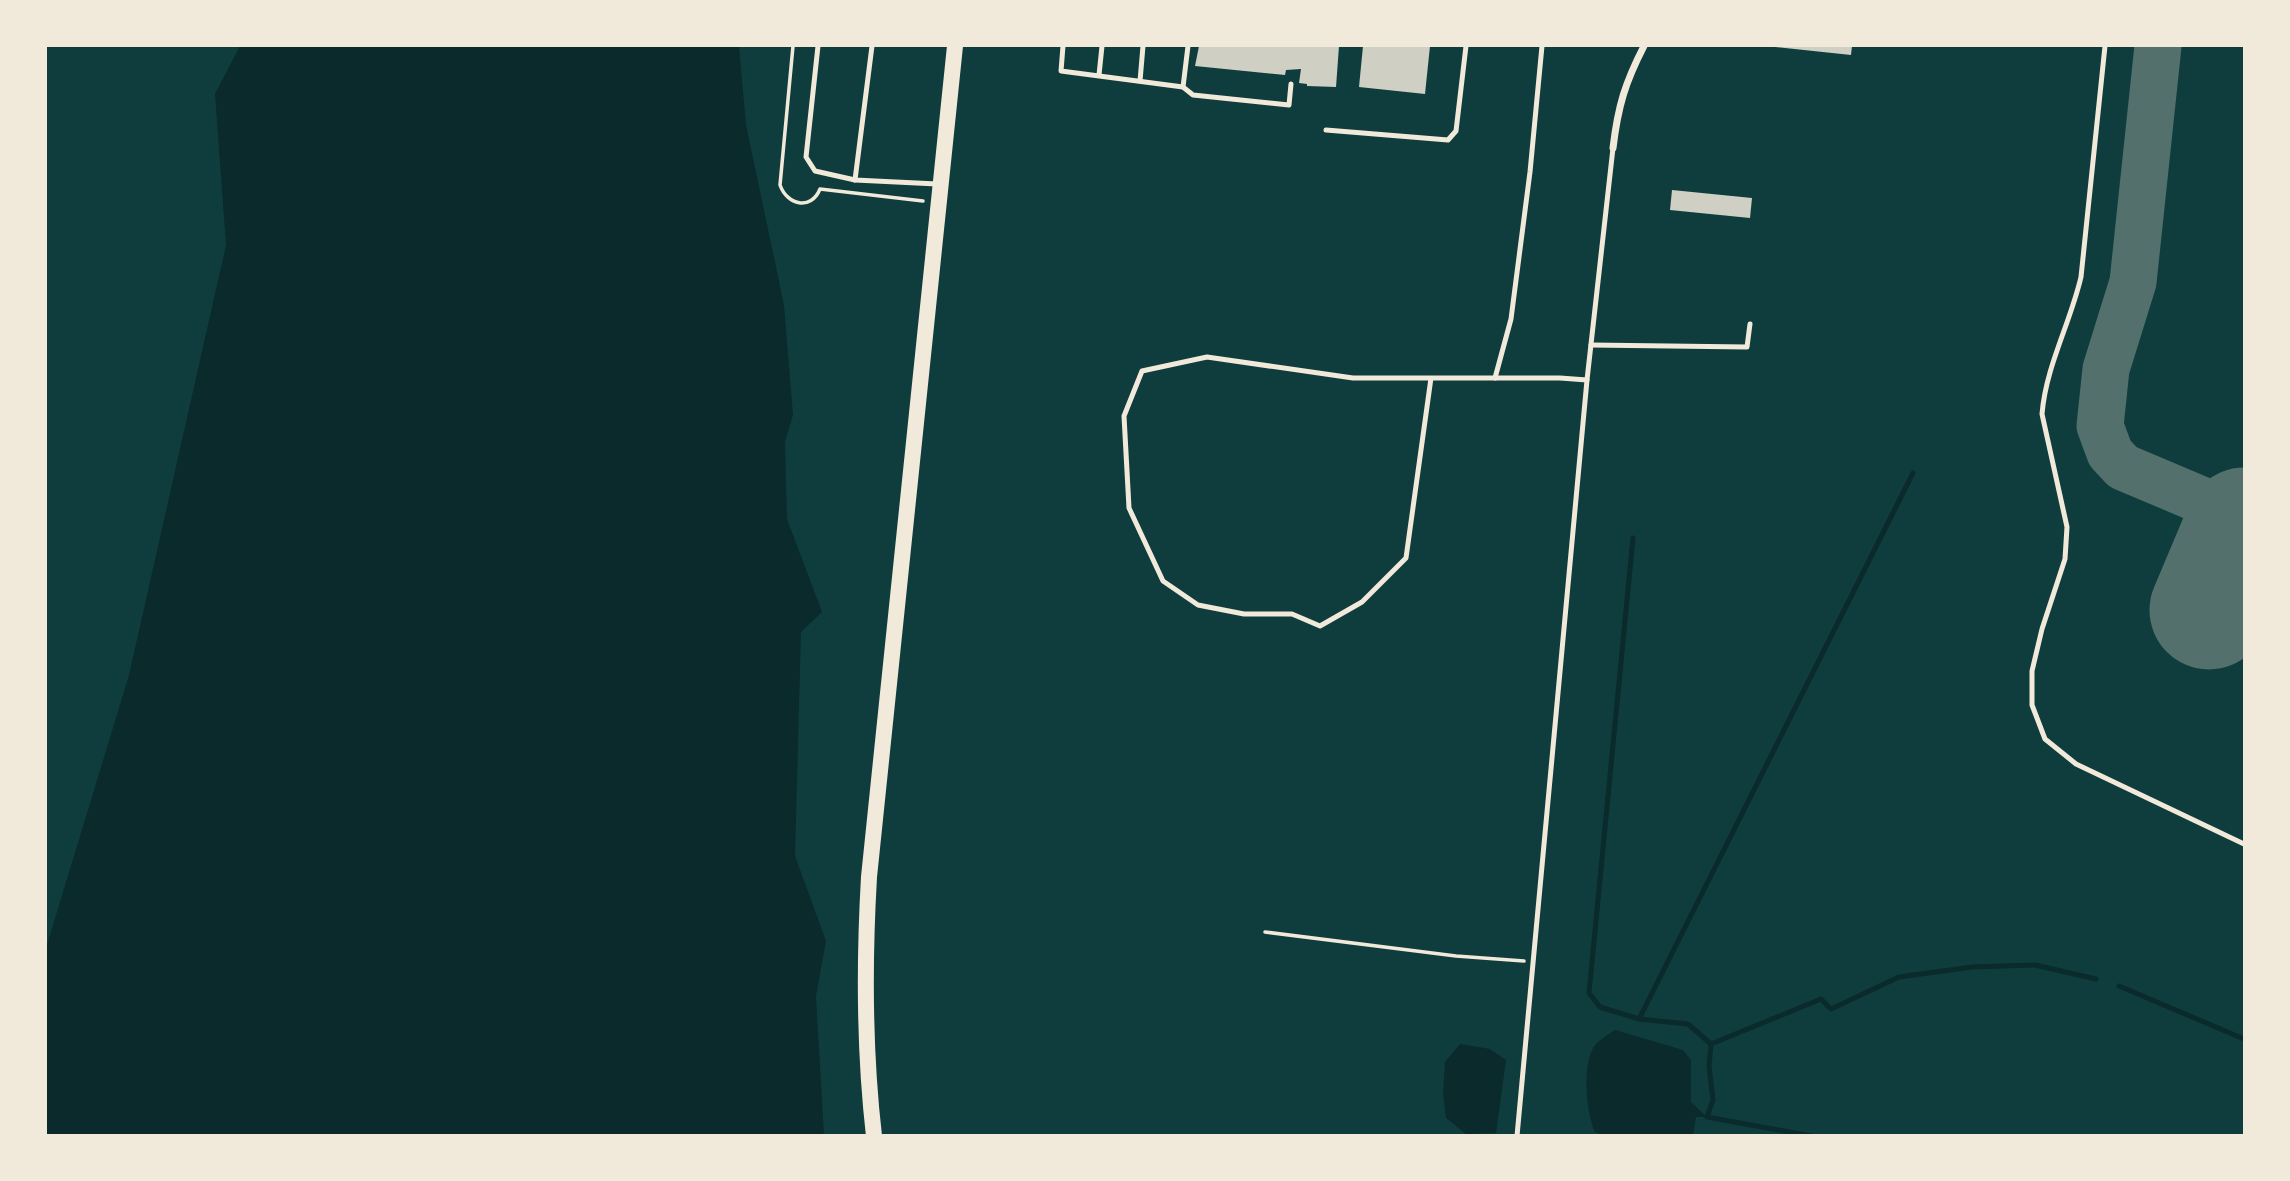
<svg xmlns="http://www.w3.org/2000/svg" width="2290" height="1181" viewBox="0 0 2290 1181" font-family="'Crimson Pro',serif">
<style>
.water{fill:#0a2a2b}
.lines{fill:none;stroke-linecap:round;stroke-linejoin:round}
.stream{stroke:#0a2a2b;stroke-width:5}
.taxiway{stroke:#53706d;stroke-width:47}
.runway{stroke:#53706d;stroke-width:119}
.building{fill:#cfcfc3}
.path{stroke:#f1e9da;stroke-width:3.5}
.service{stroke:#f1e9da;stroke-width:5}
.minor{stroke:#f1e9da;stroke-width:7}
.primary{stroke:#f1e9da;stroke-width:16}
</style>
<rect width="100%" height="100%" fill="#0f3d3e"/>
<g class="water">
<polygon points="240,46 739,46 746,125 784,305 793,415 785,442 787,519 822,612 801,632 795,856 826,941 816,996 824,1135 46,1135 46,948 129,675 226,245 215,94"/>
<path d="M 1615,1030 L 1683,1050 L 1691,1060 L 1691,1102 L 1707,1117 L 1696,1117 L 1693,1135 L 1605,1136 L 1595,1132 C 1586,1113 1581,1061 1596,1044 C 1601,1039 1609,1034 1615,1030 Z"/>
<polygon points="1460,1044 1490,1049 1506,1060 1496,1133 1466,1134 1446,1118 1443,1094 1445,1062"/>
</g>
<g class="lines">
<g class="stream">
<polyline points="1633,538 1589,993 1600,1007 1639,1019"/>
<polyline points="2119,986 2244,1039"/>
<polyline points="1711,1044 1688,1024 1639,1019 1913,473"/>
<polyline points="1812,1136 1707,1117 1713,1100 1709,1066 1711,1044 1821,999 1831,1009 1899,977 1972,967 2035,965 2096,979"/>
</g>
<g class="taxiway">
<polyline points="2158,46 2133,282 2106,369 2100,426 2110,453 2123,467 2220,508 2232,506 2244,500"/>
<polyline points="2230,560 2233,574 2244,591"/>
</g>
<polyline class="runway" points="2209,610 2244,527"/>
</g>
<g class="building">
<polygon points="1199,46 1339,46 1336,87 1307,86 1307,84 1299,83 1301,69 1286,70 1285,75 1195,66"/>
<polygon points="1363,46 1430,46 1425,94 1359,87"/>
<polygon points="1775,46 1852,46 1851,55 1775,47"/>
<polygon points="1672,190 1752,198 1750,218 1670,210"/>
</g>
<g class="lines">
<g class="path">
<path d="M 793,46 L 780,185 C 787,205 811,211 820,189 L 923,201"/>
<polyline points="1265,932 1456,956 1524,961"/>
</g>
<g class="service">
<polyline points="818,46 806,157 815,171 855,180 937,184"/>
<polyline points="1063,46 1061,71 1183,87"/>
<polyline points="1188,46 1183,87 1193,95 1289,105 1291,84"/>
<path d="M 2105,46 L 2081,277 C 2070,324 2046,366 2042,414 L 2067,527 L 2065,559 L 2042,629 L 2032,671 L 2032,705 L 2045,739 L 2076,764 L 2244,844"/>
<polyline points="1099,75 1102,46"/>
<polyline points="1140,81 1143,46"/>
<polyline points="1326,130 1448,140 1456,131 1466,46"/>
<polyline points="855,180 872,46"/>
<polyline points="1591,345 1747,347 1750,324"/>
<polyline points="1431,378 1406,558 1362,602 1320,626 1292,614 1244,614 1198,605 1163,581 1129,508 1124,416 1142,371 1207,357 1353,378 1560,378 1587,380"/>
<polyline points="1495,378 1511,319 1530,172 1542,46"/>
<polyline points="1517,1136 1587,380 1613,148"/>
</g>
<path class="minor" d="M 1613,148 C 1618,106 1625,83 1644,46"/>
<path class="primary" d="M 874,1136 C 864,1049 864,964 869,877 L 955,46"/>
</g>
<rect width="2290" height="1181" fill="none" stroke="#f1e9da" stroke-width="94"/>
</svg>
